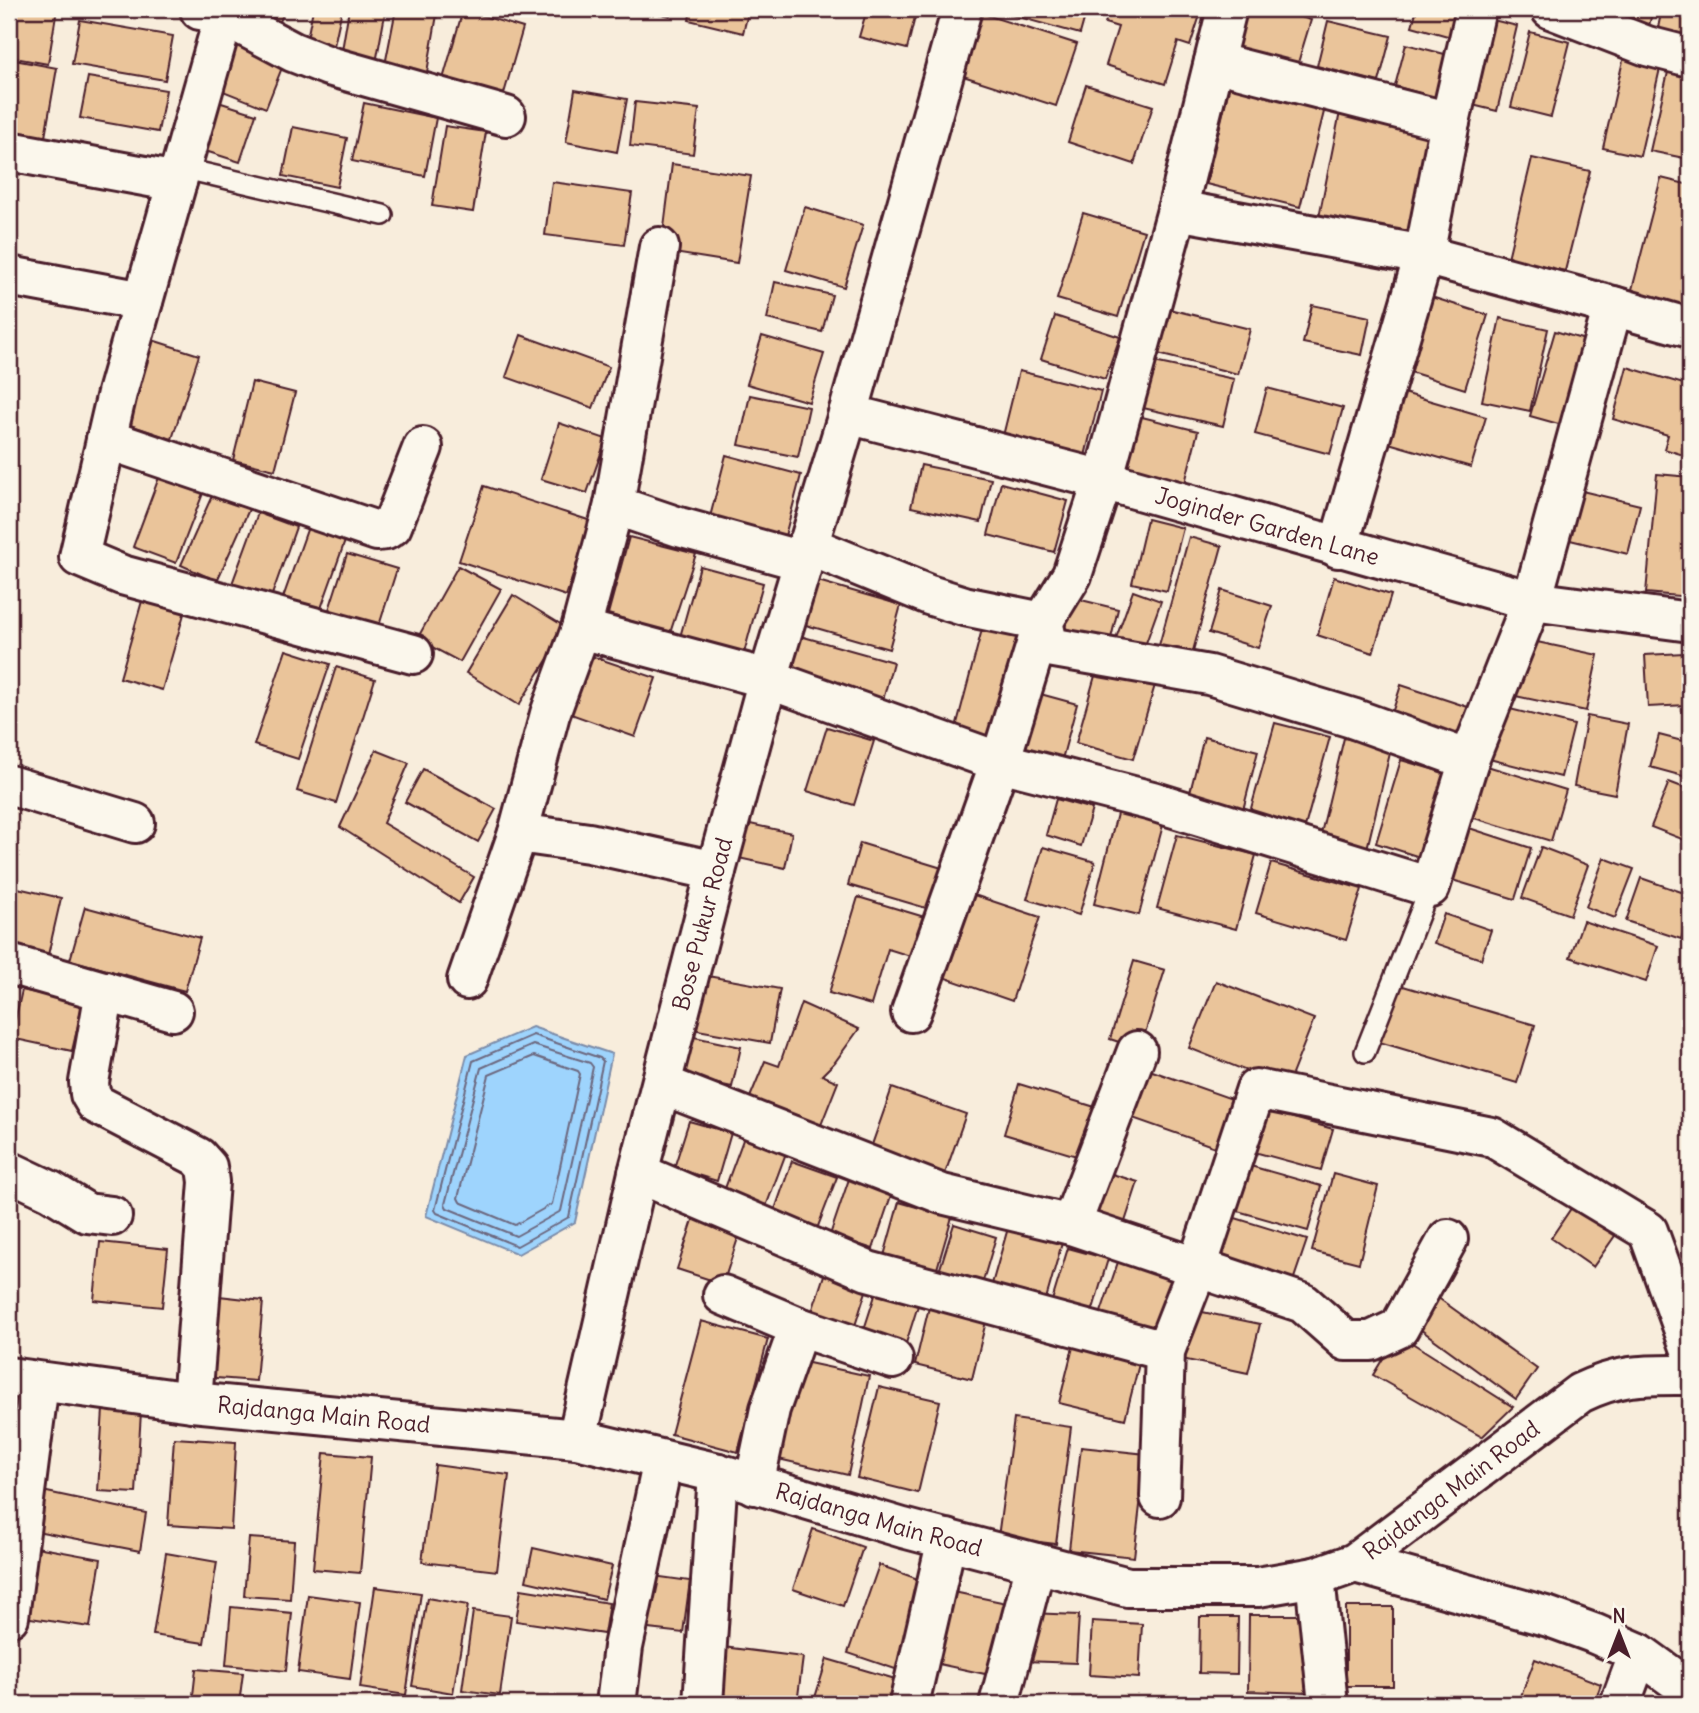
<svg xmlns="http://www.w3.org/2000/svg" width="1699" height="1713" viewBox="0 0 1699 1713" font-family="Delius,sans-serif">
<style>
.water{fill:#9ed4fd;stroke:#7c8ca9;stroke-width:2}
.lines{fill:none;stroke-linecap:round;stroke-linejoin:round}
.shore{stroke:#6c677f;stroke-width:2}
.building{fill:#eac49a;stroke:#4a1f2b;stroke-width:2}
.lane-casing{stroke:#4a1f2b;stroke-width:24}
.street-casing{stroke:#4a1f2b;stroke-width:44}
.secondary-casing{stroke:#4a1f2b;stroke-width:44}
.lane{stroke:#fbf7ec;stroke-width:19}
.street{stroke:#fbf7ec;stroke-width:38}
.secondary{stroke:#fbf7ec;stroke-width:38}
.labels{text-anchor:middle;stroke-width:6;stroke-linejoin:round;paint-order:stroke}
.street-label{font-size:23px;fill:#4a1f2b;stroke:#fbf7ec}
</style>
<rect width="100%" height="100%" fill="#f8eddc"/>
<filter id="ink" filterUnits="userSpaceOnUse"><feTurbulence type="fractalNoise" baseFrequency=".0143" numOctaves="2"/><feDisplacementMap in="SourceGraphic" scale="14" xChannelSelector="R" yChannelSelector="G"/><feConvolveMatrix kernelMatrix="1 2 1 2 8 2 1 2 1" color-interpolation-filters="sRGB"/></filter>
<g filter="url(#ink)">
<polygon class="water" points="532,1027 612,1054 575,1222 518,1254 426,1216 467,1055"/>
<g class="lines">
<g class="shore">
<polygon points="533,1035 600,1058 603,1061 569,1217 517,1246 437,1213 435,1210 473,1061"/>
<polygon points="533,1045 590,1063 593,1067 561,1211 516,1236 447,1208 445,1204 481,1068"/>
<polygon points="534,1056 578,1071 580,1074 552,1204 515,1225 460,1202 458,1198 489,1075"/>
</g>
</g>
<g class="building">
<polygon points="9,9 57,9 48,64 9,57"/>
<polygon points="224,9 285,9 277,29"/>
<polygon points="313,9 342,9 332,55 305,49"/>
<polygon points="349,9 386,9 375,68 340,62"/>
<polygon points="396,9 438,9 426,78 384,70"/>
<polygon points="639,9 671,9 670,16"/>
<polygon points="691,9 749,9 743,33 689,20"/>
<polygon points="867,9 917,9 907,49 859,37"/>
<polygon points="990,9 1087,9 1080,34"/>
<polygon points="1110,9 1202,9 1190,46 1178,42 1165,84 1106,65 1118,27 1105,23"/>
<polygon points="1244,9 1273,9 1311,20 1297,66 1232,47"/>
<polygon points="1417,9 1470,9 1462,40 1412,26"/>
<polygon points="1617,9 1653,9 1647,34 1613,26"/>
<polygon points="1662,9 1690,9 1690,44 1656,37"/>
<polygon points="463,10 523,28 501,104 441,86"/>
<polygon points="977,12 1077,44 1056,106 957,74"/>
<polygon points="1481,17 1517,26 1497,111 1460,102"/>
<polygon points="80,20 173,36 165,80 72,64"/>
<polygon points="1328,21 1391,36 1379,82 1317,66"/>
<polygon points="1530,32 1570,42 1551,117 1511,107"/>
<polygon points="231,40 285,60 266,108 213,87"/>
<polygon points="1406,44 1456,57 1444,100 1395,86"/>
<polygon points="1624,56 1661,64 1640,156 1603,148"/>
<polygon points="9,59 57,68 45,137 9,130"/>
<polygon points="1233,72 1328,96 1300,207 1206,184"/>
<polygon points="1668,72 1690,77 1690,132 1684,158 1650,151"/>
<polygon points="88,77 166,90 158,132 80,118"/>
<polygon points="1086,85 1153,106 1134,164 1068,142"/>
<polygon points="575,90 627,99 617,152 566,142"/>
<polygon points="212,100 256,114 240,162 196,148"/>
<polygon points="635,102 699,109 693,154 630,146"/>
<polygon points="364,103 436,118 425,176 352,161"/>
<polygon points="1340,112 1439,130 1416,246 1317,227"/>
<polygon points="445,126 486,132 473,212 432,206"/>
<polygon points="293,127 347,138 337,187 283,176"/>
<polygon points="1532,158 1590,171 1565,271 1508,258"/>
<polygon points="672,164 751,176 737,263 661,251"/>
<polygon points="1661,178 1690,185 1690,296 1685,317 1629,301"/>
<polygon points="552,182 632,193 624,245 545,235"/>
<polygon points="805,207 863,225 844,287 786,270"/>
<polygon points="1083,213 1144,231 1118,317 1057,299"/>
<polygon points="775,282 832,295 822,332 767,319"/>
<polygon points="1425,295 1488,315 1465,389 1401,369"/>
<polygon points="1312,305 1370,317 1362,355 1303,343"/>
<polygon points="1169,309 1250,329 1238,374 1158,354"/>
<polygon points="1055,316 1120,337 1105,379 1041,359"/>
<polygon points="1500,318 1548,329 1530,411 1482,401"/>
<polygon points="1555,331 1598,344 1573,428 1530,416"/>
<polygon points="521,335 609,367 593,408 506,377"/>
<polygon points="762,336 824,354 809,402 747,384"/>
<polygon points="146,338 199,355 172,439 118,421"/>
<polygon points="1154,362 1234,379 1223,426 1143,408"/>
<polygon points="1627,367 1690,386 1690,457 1664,449 1668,435 1613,419"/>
<polygon points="1019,371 1101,391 1085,456 1003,436"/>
<polygon points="252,382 295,393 275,470 233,460"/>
<polygon points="1267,388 1343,408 1330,454 1255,434"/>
<polygon points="1390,389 1486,417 1471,467 1375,439"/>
<polygon points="750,395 809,407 798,457 739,445"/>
<polygon points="1138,416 1198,431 1183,491 1123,475"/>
<polygon points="559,423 606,439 587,493 541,479"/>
<polygon points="726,455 801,475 785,536 710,517"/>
<polygon points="921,465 991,479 981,522 911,507"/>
<polygon points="161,472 205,488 176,563 133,547"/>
<polygon points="1657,474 1690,477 1690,597 1646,593"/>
<polygon points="1001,483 1068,501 1054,552 988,535"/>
<polygon points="484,486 591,521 566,596 459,561"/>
<polygon points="215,489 251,505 217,581 181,565"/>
<polygon points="1582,491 1640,505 1628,554 1570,540"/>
<polygon points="258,513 296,527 268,606 229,592"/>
<polygon points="1147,519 1183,528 1167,591 1132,583"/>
<polygon points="308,527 345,541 315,625 278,612"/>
<polygon points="629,537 696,554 670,633 608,614"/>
<polygon points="1189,537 1222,546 1191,658 1158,649"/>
<polygon points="347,554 397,569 376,635 326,619"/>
<polygon points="458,566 501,589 460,662 417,639"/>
<polygon points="700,566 763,583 744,653 680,637"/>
<polygon points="1334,577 1391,595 1373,653 1317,635"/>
<polygon points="811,579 901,605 889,649 799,623"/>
<polygon points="1222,590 1272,606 1258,648 1209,633"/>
<polygon points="1133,591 1161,601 1142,654 1114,644"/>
<polygon points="144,594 186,607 162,690 120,678"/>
<polygon points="513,595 567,628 519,705 466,673"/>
<polygon points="1065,596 1118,609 1108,651 1054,638"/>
<polygon points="985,618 1029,629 999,742 955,731"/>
<polygon points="793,634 893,662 881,708 780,679"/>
<polygon points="1523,639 1598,655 1586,711 1511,695"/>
<polygon points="286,650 330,664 298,759 254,745"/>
<polygon points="1684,653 1687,705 1648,707 1645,655"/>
<polygon points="588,655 656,678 635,737 568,713"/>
<polygon points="1100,658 1158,675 1133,759 1076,743"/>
<polygon points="336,667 375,679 336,803 297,791"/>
<polygon points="1401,685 1474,709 1460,750 1388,726"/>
<polygon points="1033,692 1077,704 1061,763 1017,751"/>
<polygon points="1502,707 1574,725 1561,777 1489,759"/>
<polygon points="1587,716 1628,724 1615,794 1574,786"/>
<polygon points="1275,723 1330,737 1303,834 1248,819"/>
<polygon points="827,727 874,741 854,805 807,791"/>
<polygon points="1659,735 1690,743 1690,778 1650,767"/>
<polygon points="1204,737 1258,751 1242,814 1188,800"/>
<polygon points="1344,738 1391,749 1365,857 1318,846"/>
<polygon points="376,750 409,763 383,823 474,877 459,903 340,827"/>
<polygon points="1401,760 1452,775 1426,859 1376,843"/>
<polygon points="1487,766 1566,790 1551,841 1471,817"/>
<polygon points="423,769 496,809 478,842 405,802"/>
<polygon points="1669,782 1690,790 1690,832 1687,841 1651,827"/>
<polygon points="1121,798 1167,810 1139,915 1094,904"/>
<polygon points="1056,799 1092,809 1081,846 1046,835"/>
<polygon points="741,822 792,833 785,868 734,857"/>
<polygon points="1466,827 1531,848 1515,899 1449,879"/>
<polygon points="1177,835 1256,855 1236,929 1157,908"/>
<polygon points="860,843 955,872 943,913 848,885"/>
<polygon points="1043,847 1095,862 1079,915 1027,899"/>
<polygon points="1541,847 1588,865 1570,915 1522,898"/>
<polygon points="1604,858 1634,869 1615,918 1586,907"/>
<polygon points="1271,863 1362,889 1346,940 1256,913"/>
<polygon points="1641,878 1690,895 1690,913 1681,939 1626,921"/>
<polygon points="9,886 61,898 48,955 9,947"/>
<polygon points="965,892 1040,917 1012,1001 937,975"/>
<polygon points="858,897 931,919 920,959 888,949 871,1005 829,993"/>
<polygon points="85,907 200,938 185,991 70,960"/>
<polygon points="1444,914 1491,930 1481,959 1434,943"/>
<polygon points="1583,921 1658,946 1646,982 1570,957"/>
<polygon points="1134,961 1165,970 1140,1049 1110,1039"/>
<polygon points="702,975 780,989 770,1043 692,1029"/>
<polygon points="1216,981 1314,1019 1287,1087 1189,1048"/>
<polygon points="1393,983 1535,1025 1517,1083 1376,1041"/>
<polygon points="22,990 83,1004 72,1051 11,1038"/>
<polygon points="801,1003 859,1029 835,1062 822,1075 838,1082 817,1135 746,1107 765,1061 779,1066"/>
<polygon points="685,1035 741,1047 732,1087 677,1075"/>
<polygon points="1141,1067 1232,1099 1215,1147 1124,1115"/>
<polygon points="1019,1084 1095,1107 1080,1157 1004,1134"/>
<polygon points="892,1088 966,1114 941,1185 867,1159"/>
<polygon points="1258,1108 1333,1129 1321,1170 1247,1150"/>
<polygon points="689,1121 731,1133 717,1181 674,1168"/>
<polygon points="744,1137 786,1153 762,1217 720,1202"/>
<polygon points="792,1161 837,1177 815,1234 772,1218"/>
<polygon points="1240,1163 1321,1186 1308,1231 1227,1208"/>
<polygon points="1099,1170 1138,1182 1121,1234 1082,1221"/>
<polygon points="1333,1174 1378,1186 1359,1263 1312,1251"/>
<polygon points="849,1179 892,1193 873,1249 830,1235"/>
<polygon points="1576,1201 1619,1230 1593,1267 1551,1238"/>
<polygon points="899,1202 952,1217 934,1279 882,1263"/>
<polygon points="1219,1213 1307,1240 1290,1290 1204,1263"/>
<polygon points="695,1214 741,1229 723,1284 677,1269"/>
<polygon points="954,1224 996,1237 980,1291 937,1278"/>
<polygon points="1008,1228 1062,1243 1044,1306 990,1291"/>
<polygon points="100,1242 168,1249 162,1307 94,1300"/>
<polygon points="1068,1248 1108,1259 1091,1316 1051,1304"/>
<polygon points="1118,1262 1178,1282 1157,1344 1097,1324"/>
<polygon points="826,1269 869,1282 852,1335 809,1321"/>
<polygon points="879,1283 921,1296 901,1359 859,1345"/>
<polygon points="1430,1292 1537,1369 1516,1399 1409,1321"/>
<polygon points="210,1295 263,1301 256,1381 203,1377"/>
<polygon points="931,1299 988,1313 972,1379 915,1365"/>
<polygon points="1188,1309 1260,1324 1248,1373 1177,1358"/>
<polygon points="701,1321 768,1339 738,1452 671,1434"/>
<polygon points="1398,1334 1513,1407 1482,1437 1373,1375"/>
<polygon points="1074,1343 1140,1360 1125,1419 1059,1403"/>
<polygon points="795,1360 869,1376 848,1475 774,1458"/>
<polygon points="879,1387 940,1401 918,1493 857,1478"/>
<polygon points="103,1409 141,1412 136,1493 98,1491"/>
<polygon points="1014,1419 1071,1427 1056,1544 998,1537"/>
<polygon points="174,1438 236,1442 231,1529 168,1525"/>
<polygon points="1081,1447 1146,1454 1134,1557 1069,1550"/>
<polygon points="324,1453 371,1457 360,1573 313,1569"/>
<polygon points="435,1465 509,1475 497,1571 422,1562"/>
<polygon points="33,1489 146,1513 140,1551 26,1529"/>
<polygon points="813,1529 863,1547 843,1606 793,1589"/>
<polygon points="249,1538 294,1541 290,1599 244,1596"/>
<polygon points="31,1546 101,1559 90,1627 17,1616"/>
<polygon points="533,1548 612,1566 604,1599 526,1581"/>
<polygon points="166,1553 217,1562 204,1643 153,1635"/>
<polygon points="879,1565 932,1584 901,1671 848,1653"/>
<polygon points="646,1575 690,1581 683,1633 640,1628"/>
<polygon points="375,1587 421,1593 406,1695 360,1688"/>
<polygon points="521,1589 609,1603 604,1634 516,1621"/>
<polygon points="949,1591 1016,1605 999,1677 934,1663"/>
<polygon points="308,1595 360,1602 350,1679 298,1672"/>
<polygon points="427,1598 468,1605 453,1693 412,1686"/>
<polygon points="231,1607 292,1613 286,1671 226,1665"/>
<rect x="1346" y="1607" width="47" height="79"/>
<polygon points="473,1611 511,1616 500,1695 462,1690"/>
<polygon points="1028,1613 1079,1615 1076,1663 1025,1661"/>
<polygon points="1249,1615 1314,1615 1313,1693 1248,1691"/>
<polygon points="1200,1617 1238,1617 1237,1674 1199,1673"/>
<polygon points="1092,1621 1142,1624 1139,1678 1089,1675"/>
<polygon points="723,1647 803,1657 797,1704 716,1704"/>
<polygon points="827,1659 902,1681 894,1704 813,1704"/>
<polygon points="1535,1659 1601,1684 1594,1704 1518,1704"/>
<polygon points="196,1669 243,1673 239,1704 192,1704"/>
</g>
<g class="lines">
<defs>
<g id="lane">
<polyline points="181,168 383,215"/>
<polyline points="1365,1052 1430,887"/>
</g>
<g id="street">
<polyline points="220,9 220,30 117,393 79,557 122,575 413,654"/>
<polyline points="1551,9 1647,46 1690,57"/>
<polyline points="200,10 219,13 293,52 329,66 506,116"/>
<polyline points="1214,62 1450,122"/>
<polyline points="9,151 177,182"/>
<polyline points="9,276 143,301"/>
<polyline points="1613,306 1690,328"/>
<path id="s1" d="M 848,414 L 1103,480 L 1532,601 L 1690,622"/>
<polyline points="106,439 377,531 386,530 392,526 423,447"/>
<polyline points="614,505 679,527 802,561"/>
<polyline points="807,545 929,595 964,606 1043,622 1049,647 1209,675 1352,718 1469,760"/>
<polyline points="1338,548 1424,255 1450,122 1476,9"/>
<polyline points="581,629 768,679 1000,762 1152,801 1430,887 1469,760 1532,601 1613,306 1424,255 1177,210"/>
<polyline points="9,785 135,823"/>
<polyline points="518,833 589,843 716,871"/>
<polyline points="9,964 173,1011"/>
<polyline points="467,980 518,833 550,714 581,629 614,505 659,247"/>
<polyline points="105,991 89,1082 90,1094 96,1104 198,1157 207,1167 209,1182 192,1402"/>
<polyline points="911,1012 1000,762 1043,622 1072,575 1103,480 1177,210 1227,9"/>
<polyline points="663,1085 942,1194 1071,1225 1303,1303 1346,1341 1371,1341 1399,1328 1448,1239"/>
<polyline points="9,1171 51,1191 87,1213 112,1216"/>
<polyline points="638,1173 868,1271 1165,1351 1192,1282 1256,1089 1492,1137 1648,1231 1690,1347"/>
<polyline points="1071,1225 1137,1051"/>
<polyline points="723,1295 799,1327 893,1359"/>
<path id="s2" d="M 577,1439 L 638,1173 L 716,871 L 768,679 L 848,414 L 962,9"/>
<polyline points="754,1485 770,1409 799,1327"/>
<polyline points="1160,1497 1165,1351"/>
<polyline points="1355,1563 1549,1617 1593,1633 1639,1653 1690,1690"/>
<polyline points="1315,1577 1328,1704"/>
<polyline points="9,1617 39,1383"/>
<polyline points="616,1704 623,1647 663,1460"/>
<polyline points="703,1704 718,1473"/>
<polyline points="909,1704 947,1539"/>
<polyline points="999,1704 1036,1563"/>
<polyline points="1620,1704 1639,1653"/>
</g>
<g id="secondary">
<path id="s3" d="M 9,1377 L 192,1402 L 577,1439 L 718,1473 L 903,1528 L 1128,1587 L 1258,1587 L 1315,1577 L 1355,1563 L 1580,1393 C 1623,1373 1645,1375 1690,1375"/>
</g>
</defs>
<use href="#lane" class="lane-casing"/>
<use href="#street" class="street-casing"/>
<use href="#secondary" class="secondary-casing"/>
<use href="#lane" class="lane"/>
<use href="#street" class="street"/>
<use href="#secondary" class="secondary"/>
</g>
</g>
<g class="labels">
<g class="street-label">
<text dy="8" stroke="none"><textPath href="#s1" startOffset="434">Joginder Garden Lane</textPath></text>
<text dy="8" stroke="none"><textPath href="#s2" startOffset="530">Bose Pukur Road</textPath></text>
<text dy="8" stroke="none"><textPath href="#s3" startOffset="317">Rajdanga Main Road</textPath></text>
<text dy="8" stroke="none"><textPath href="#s3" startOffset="1493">Rajdanga Main Road</textPath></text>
<text dy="8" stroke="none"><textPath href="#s3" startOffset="884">Rajdanga Main Road</textPath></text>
</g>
</g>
<rect width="1699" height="1713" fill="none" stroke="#fbf7ec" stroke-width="35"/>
<rect x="18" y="18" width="1664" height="1678" fill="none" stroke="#4a1f2b" stroke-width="2.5" filter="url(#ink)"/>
<g transform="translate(1619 1633)" stroke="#fbf7ec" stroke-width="5" paint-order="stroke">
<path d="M0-5L12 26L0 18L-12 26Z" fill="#4a1f2b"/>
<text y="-10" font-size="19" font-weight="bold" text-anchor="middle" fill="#4a1f2b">N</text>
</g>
</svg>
